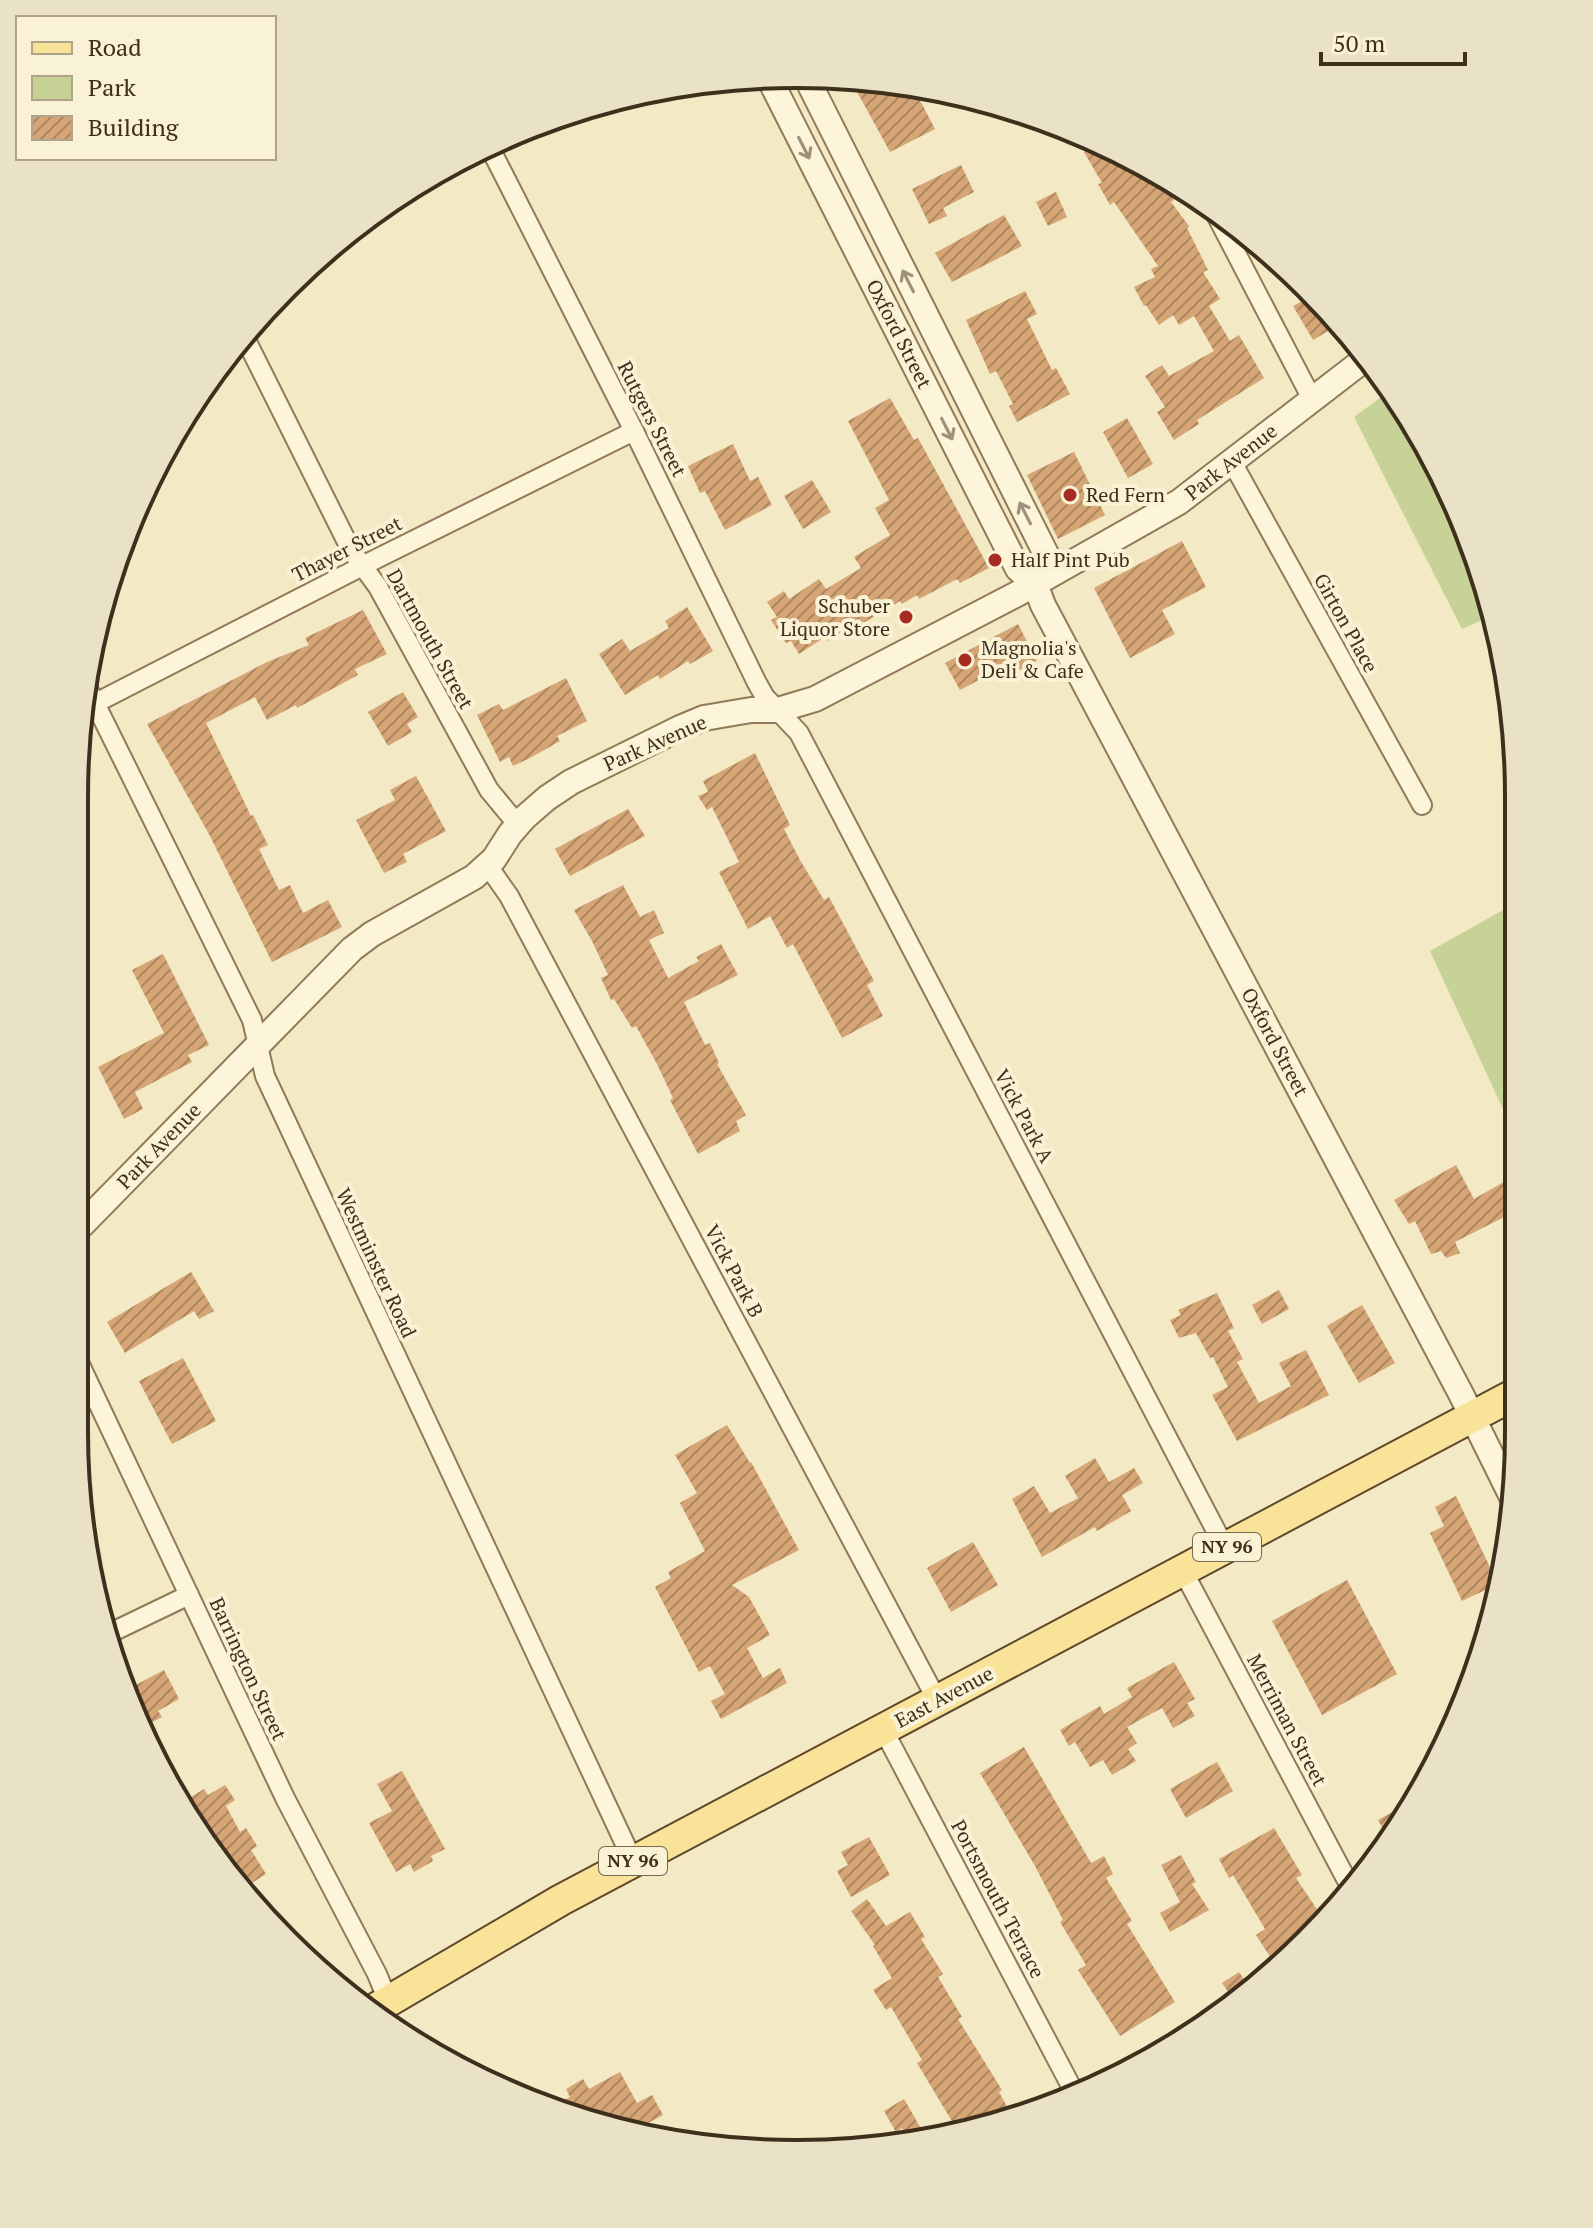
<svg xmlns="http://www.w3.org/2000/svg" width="1593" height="2228" viewBox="0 0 1593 2228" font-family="'PT Serif',serif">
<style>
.green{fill:#c7d396}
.building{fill:url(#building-hatch)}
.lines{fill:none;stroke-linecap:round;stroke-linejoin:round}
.minor-casing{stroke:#907a58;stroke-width:22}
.tertiary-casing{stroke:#907a58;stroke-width:28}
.primary-casing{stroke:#5e472c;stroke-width:34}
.minor{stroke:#fcf5d9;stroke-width:18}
.tertiary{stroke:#fcf5d9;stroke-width:24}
.primary{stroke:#f9e399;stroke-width:30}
.oneway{stroke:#9e927b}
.poi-dot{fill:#a62b21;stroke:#f9f2d5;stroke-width:3}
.labels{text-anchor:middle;stroke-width:8;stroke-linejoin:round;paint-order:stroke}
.shield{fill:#f9f2d5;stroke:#776a54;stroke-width:2}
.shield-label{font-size:18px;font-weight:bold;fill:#3f301d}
.street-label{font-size:20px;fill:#3f301d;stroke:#f9f2d5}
.poi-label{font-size:20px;fill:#3f301d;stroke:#f9f2d5;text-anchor:start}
.rim{fill:none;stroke:#3f301d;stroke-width:4}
</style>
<defs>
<pattern id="building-hatch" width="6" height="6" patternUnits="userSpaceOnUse" patternTransform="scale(2)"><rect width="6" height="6" fill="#d5a576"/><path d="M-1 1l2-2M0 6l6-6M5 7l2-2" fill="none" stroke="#ae8760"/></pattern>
</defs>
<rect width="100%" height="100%" fill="#f3e9c4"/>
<g class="green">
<polygon points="1388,392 1445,477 1487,618 1462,629 1354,417"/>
<polygon points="1514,904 1515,1135 1430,951"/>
</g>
<g class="building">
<polygon points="849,77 913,87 935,129 890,152"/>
<polygon points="1080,135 1116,148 1160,176 1174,200 1171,202 1189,226 1187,228 1208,270 1203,272 1220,299 1209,306 1230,341 1239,335 1264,378 1197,420 1199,424 1174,440 1157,412 1165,407 1145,376 1162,365 1169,376 1214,351 1194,316 1179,325 1173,315 1159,325 1146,305 1144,306 1134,287 1155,277 1151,269 1158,266 1114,202 1110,205 1098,184 1102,183 1084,152 1089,149"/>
<polygon points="961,165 974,192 943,208 947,216 929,224 912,189"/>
<polygon points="1056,192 1067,217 1048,226 1036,202"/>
<polygon points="1004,215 1022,246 952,282 935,253"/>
<polygon points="1025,291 1037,314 1027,319 1052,370 1056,368 1070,394 1017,422 1009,406 1013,404 996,371 990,374 966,320"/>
<polygon points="1313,295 1339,319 1328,325 1330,330 1313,340 1293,306"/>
<polygon points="890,398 914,440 918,438 989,568 960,583 957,579 919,599 917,595 902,604 900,601 860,625 858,621 828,641 825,637 799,654 791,641 786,643 771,620 777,617 767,602 784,591 789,599 819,579 826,589 861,568 854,557 890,535 875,508 889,500 848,421"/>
<polygon points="1127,418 1153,464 1128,478 1103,432"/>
<polygon points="733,444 750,481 758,477 772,505 725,530 705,491 700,493 688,466"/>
<polygon points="1074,452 1105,515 1058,539 1027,475"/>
<polygon points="812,480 831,512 803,529 784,496"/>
<polygon points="1182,541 1206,587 1162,610 1175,634 1130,658 1094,588"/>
<polygon points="687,607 713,651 690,664 688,661 660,679 658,675 625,695 599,654 622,639 630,651 669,628 665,621"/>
<polygon points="363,610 387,654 355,669 358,675 297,708 296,705 267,720 255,697 206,723 251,816 253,815 268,845 259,849 279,890 290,885 303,913 328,900 342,927 272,962 210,836 147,724 267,662 309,645 305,638"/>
<polygon points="1018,624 1037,661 1001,680 996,671 960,690 945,663"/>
<polygon points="566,678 587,721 557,736 560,741 530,758 513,766 509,757 500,762 477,715 499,704 503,710"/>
<polygon points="403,692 418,717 407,724 412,732 388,746 368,712"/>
<polygon points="755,753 790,825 784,829 800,860 824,900 829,897 874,981 867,985 883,1016 842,1038 793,944 787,948 770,916 748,929 719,872 739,862 712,807 707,810 698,796 708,792 703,781"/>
<polygon points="416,776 446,831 403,854 407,862 384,873 356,820 395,800 390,790"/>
<polygon points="628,809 645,836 570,876 555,849"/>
<polygon points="623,885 640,917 654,910 664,933 649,940 668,978 699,961 696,957 721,944 738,975 684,1002 705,1045 710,1043 719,1063 717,1064 746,1115 736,1121 740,1131 698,1154 670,1100 673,1098 657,1064 636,1026 632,1028 614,999 611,1000 601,978 608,975 592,941 574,910"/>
<polygon points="163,954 209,1045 188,1055 192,1062 135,1092 143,1109 124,1119 98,1067 164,1033 132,970"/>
<polygon points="1456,1165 1474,1199 1516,1175 1516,1211 1455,1242 1460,1253 1446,1258 1441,1251 1431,1254 1415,1221 1409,1224 1394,1200"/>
<polygon points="191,1272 214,1311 199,1319 194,1311 125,1353 107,1322"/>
<polygon points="1279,1290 1289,1309 1262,1324 1252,1305"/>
<polygon points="1217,1293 1234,1328 1228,1331 1243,1359 1237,1362 1259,1403 1291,1386 1279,1363 1306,1350 1329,1395 1237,1441 1212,1395 1228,1387 1213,1357 1210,1358 1196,1333 1179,1338 1170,1320 1181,1315 1178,1310"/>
<polygon points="1362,1305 1395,1363 1359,1383 1327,1326"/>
<polygon points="183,1358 216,1421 172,1444 139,1381"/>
<polygon points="727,1425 750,1463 751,1462 799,1550 732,1585 749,1597 770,1635 747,1648 763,1678 780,1668 787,1683 721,1719 711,1701 725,1694 710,1666 699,1672 655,1587 671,1578 668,1572 705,1551 680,1503 697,1493 675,1455"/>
<polygon points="1095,1458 1109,1482 1134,1468 1143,1483 1122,1495 1131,1511 1097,1531 1095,1527 1042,1557 1012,1499 1034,1486 1050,1513 1078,1498 1065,1476"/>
<polygon points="1456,1496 1498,1584 1462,1601 1430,1533 1444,1526 1435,1507"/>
<polygon points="973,1542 998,1585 951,1612 927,1568"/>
<polygon points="1347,1580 1397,1674 1322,1715 1272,1621"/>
<polygon points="1174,1662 1195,1699 1187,1703 1195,1716 1173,1728 1162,1708 1127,1727 1137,1743 1128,1749 1136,1761 1112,1775 1103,1760 1090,1767 1075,1742 1069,1746 1060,1730 1100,1706 1104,1714 1132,1697 1127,1688"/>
<polygon points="164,1670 179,1699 158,1711 162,1717 147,1725 130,1688"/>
<polygon points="1024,1747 1091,1863 1104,1856 1113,1874 1106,1878 1132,1921 1127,1924 1175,2002 1120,2036 1078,1970 1086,1965 1060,1922 1063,1920 1035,1866 980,1773"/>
<polygon points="1217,1762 1233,1791 1186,1818 1170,1789"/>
<polygon points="402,1771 445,1849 431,1856 433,1861 414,1872 410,1864 396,1872 369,1823 392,1811 377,1784"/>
<polygon points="225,1785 235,1800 226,1806 240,1832 246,1828 257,1846 251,1850 266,1874 244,1888 214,1853 222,1848 191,1797 204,1789 208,1795"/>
<polygon points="1414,1800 1389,1840 1378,1820"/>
<polygon points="1274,1828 1302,1875 1296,1878 1324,1920 1278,1969 1256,1935 1265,1929 1233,1875 1229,1878 1219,1859"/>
<polygon points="869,1837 890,1875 851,1897 837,1871 848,1865 841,1852"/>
<polygon points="1181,1855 1196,1882 1192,1884 1209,1910 1170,1932 1160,1913 1180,1902 1161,1865"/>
<polygon points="867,1899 886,1926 910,1912 925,1937 921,1939 943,1974 938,1977 962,2017 958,2019 1002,2090 999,2092 1010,2112 956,2128 917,2063 922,2060 891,2007 886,2010 873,1990 892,1978 873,1946 875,1945 851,1911"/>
<polygon points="1239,1972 1250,1988 1233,1999 1222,1983"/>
<polygon points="620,2072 637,2103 652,2095 663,2115 635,2130 551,2107 570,2097 566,2089 583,2079 589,2089"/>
<polygon points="904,2099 926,2137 908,2143 902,2128 896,2132 884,2111"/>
</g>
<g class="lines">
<defs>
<g id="minor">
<polyline points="489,146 634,431 757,683 765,697 799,733 1225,1548"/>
<polyline points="1213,209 1312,399"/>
<polyline points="247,342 351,550 378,587 489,790 518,825"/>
<polyline points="1232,462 1422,805"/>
<polyline points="85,683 252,1020 265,1076 633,1861"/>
<polyline points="82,710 378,558 634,431"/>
<polyline points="488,866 509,896 937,1700"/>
<polyline points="74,1352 285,1798 377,1974 388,2001"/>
<polyline points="1183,1571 1352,1890"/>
<polyline points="106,1635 189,1595"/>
<polyline points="883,1729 1073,2090 1072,2093"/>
</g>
<g id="tertiary">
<polyline points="806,77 1046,554 1035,584"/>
<polyline points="769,78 1018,569 1035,584 1043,605 1461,1394 1514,1501"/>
<polyline points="74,1233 352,949 372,934 474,877 494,859 510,834 524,818 547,798 571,782 680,728 704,718 751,710 778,710 815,699 1017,594 1179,502 1365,359"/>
</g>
<polyline id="primary" points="375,2009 561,1900 1517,1393"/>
</defs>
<use href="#minor" class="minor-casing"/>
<use href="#tertiary" class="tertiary-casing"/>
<use href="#primary" class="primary-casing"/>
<use href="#minor" class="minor"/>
<use href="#tertiary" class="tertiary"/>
<use href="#primary" class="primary"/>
</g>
<defs><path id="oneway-shaft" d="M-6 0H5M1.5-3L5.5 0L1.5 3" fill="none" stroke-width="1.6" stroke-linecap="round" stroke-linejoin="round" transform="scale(2)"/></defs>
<g class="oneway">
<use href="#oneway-shaft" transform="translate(804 148) rotate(63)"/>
<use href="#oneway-shaft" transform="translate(908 281) rotate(-117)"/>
<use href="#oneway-shaft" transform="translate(947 429) rotate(63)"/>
<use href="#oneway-shaft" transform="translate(1025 513) rotate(-117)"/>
</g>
<g class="poi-dot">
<circle cx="1070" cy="495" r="8"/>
<circle cx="995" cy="560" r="8"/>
<circle cx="906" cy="617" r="8"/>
<circle cx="965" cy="660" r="8"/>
</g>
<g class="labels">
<g class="shield">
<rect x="1193" y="1533" width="68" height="28" rx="6"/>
<rect x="599" y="1847" width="68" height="28" rx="6"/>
</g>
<g class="shield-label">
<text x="1227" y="1553">NY 96</text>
<text x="633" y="1867">NY 96</text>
</g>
<g class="street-label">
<text transform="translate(899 334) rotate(63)" y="7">Oxford Street</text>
<text transform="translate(652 419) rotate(63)" y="7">Rutgers Street</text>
<text transform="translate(1231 462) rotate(-38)" y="7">Park Avenue</text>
<text transform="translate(347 549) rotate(-27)" y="7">Thayer Street</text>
<text transform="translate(1346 623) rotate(61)" y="7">Girton Place</text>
<text transform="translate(430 639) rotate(61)" y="7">Dartmouth Street</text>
<text transform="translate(655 743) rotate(-24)" y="7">Park Avenue</text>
<text transform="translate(1275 1042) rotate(62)" y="7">Oxford Street</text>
<text transform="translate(1024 1116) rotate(62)" y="7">Vick Park A</text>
<text transform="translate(159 1146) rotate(-46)" y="7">Park Avenue</text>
<text transform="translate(376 1263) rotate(65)" y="7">Westminster Road</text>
<text transform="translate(734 1271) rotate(62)" y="7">Vick Park B</text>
<text transform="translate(248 1669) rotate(65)" y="7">Barrington Street</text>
<text transform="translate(944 1697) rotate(-28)" y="7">East Avenue</text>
<text transform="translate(1287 1720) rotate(62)" y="7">Merriman Street</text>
<text transform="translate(998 1899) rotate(62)" y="7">Portsmouth Terrace</text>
</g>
<g class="poi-label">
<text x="1086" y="502">Red Fern</text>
<text x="1011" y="567">Half Pint Pub</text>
<text x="890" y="613" text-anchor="end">Schuber<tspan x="890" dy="23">Liquor Store</tspan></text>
<text x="981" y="655">Magnolia's<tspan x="981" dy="23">Deli &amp; Cafe</tspan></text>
</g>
</g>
<path d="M0 0H1593V2228H0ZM796 88H797A708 708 0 0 1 1505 796V1432A708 708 0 0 1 797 2140H796A708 708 0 0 1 88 1432V796A708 708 0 0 1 796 88Z" fill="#eae2c6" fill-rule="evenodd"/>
<path class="rim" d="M796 88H797A708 708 0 0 1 1505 796V1432A708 708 0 0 1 797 2140H796A708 708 0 0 1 88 1432V796A708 708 0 0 1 796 88Z"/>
<rect x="16" y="16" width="260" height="144" fill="#f9f2d5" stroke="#afa48b" stroke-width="2"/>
<rect x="32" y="42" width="40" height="12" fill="#f9e399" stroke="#afa48b" stroke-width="2"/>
<text x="88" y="56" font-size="24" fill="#3f301d">Road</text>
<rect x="32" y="76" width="40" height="24" fill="#c7d396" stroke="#afa48b" stroke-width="2"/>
<text x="88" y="96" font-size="24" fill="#3f301d">Park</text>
<rect x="32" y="116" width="40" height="24" fill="url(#building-hatch)" stroke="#afa48b" stroke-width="2"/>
<text x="88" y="136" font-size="24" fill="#3f301d">Building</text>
<path d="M1321 52v12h144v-12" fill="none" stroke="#3f301d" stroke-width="4"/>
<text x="1333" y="52" font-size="24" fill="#3f301d" stroke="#f9f2d5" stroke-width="6" paint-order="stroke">50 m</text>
</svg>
